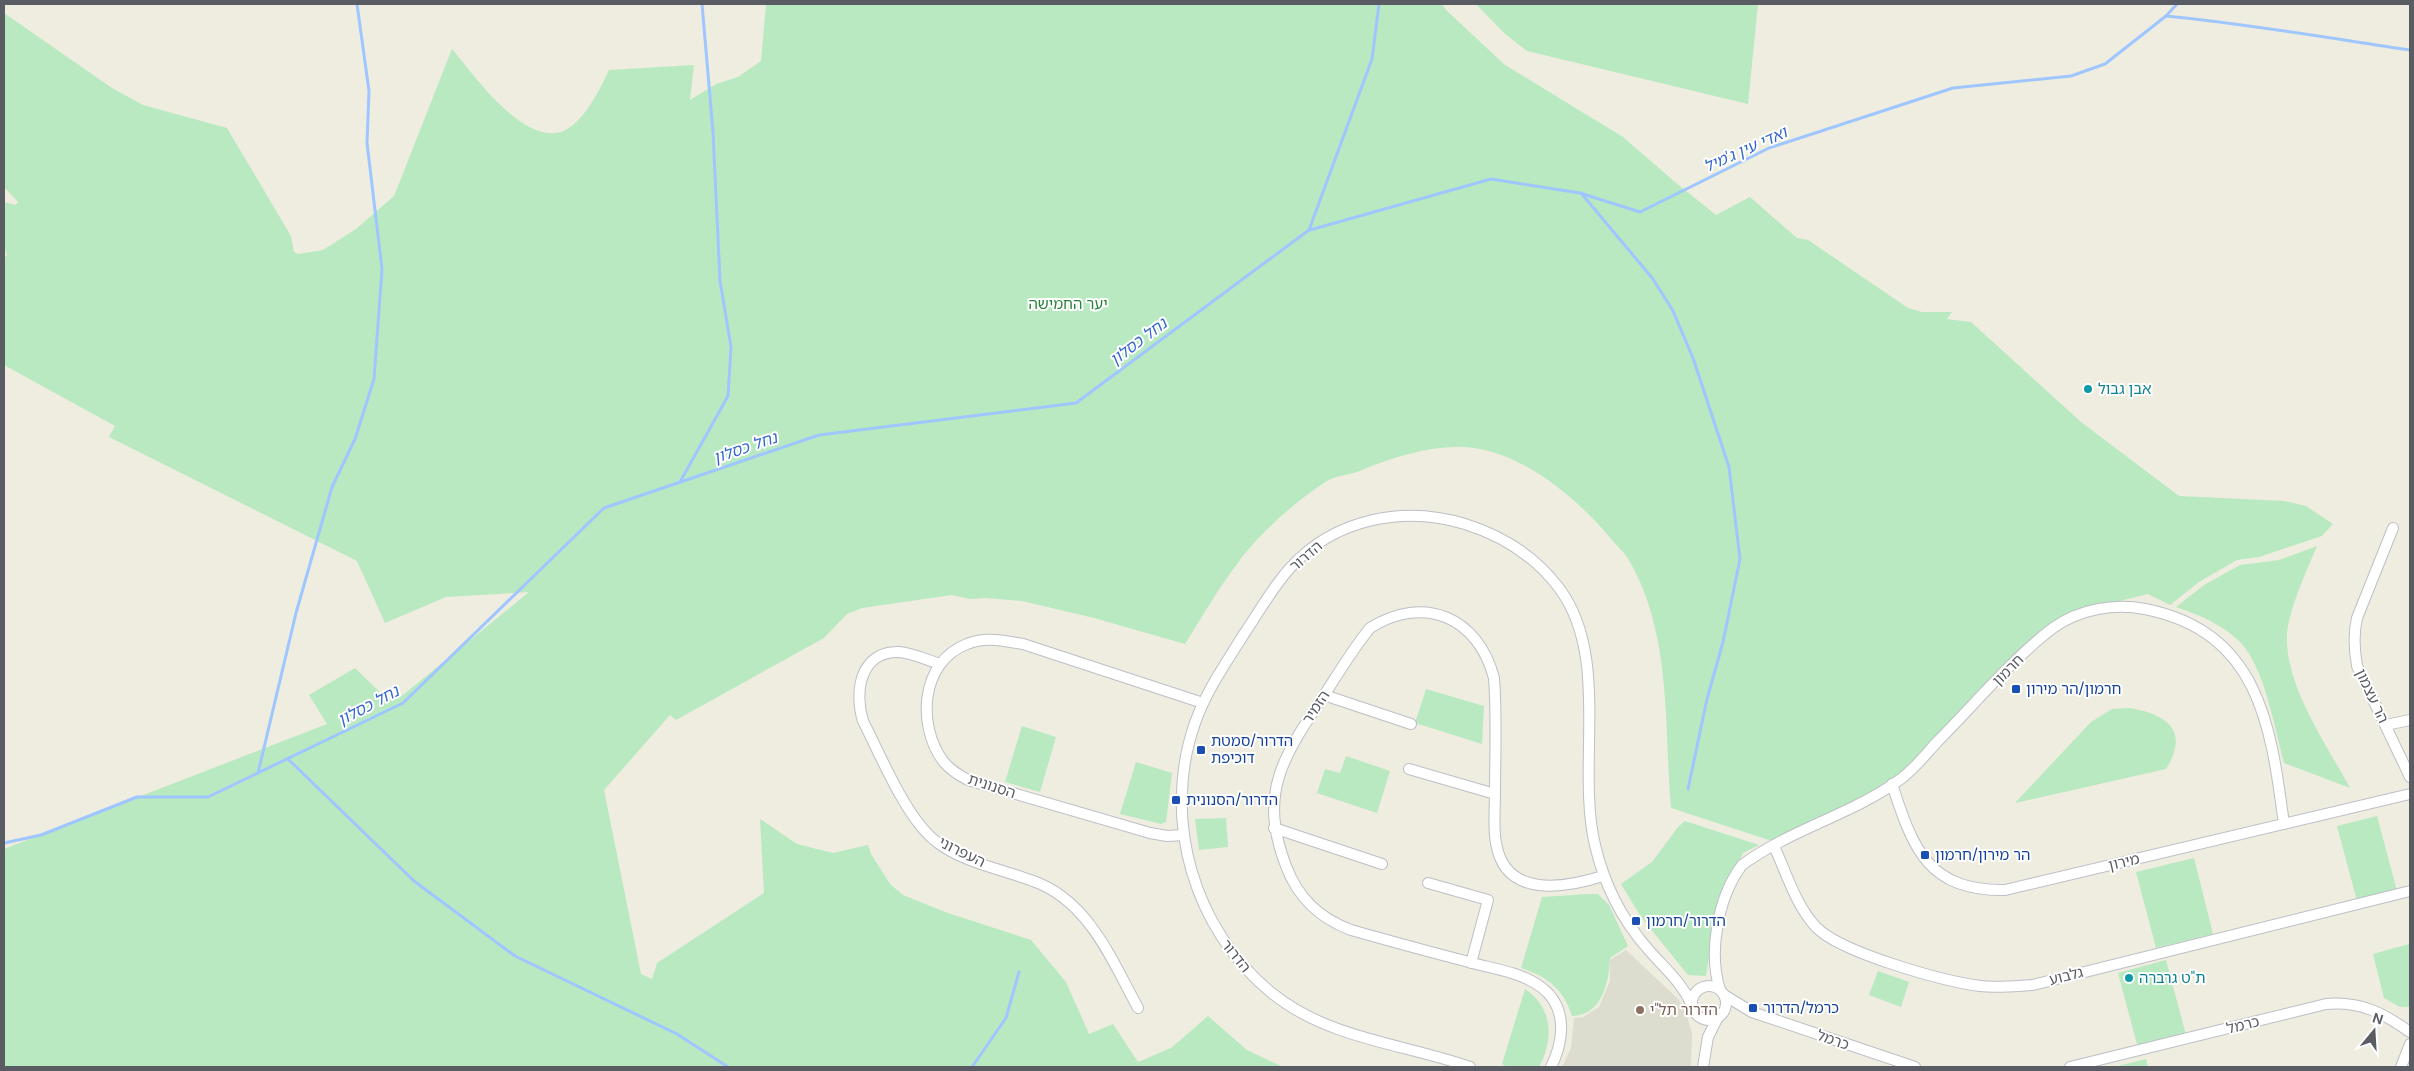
<svg xmlns="http://www.w3.org/2000/svg" width="2414" height="1071" viewBox="0 0 2414 1071" font-family="'DM Sans','Noto Sans Hebrew',sans-serif">
<style>
.education{fill:#ddddcf}
.green{fill:#b9e9c1}
.lines{fill:none;stroke-linecap:round;stroke-linejoin:round}
.stream{stroke:#9fc6ff;stroke-width:3}
.minor-casing{stroke:#bdbfc6;stroke-width:12}
.minor{stroke:#fff;stroke-width:10}
.culture-dot{fill:#0f9aa8;stroke:#fff;stroke-width:2}
.transit-dot{fill:#1a4fb4;stroke:#fff;stroke-width:2}
.education-dot{fill:#8d6e63;stroke:#fff;stroke-width:2}
.labels{text-anchor:middle;stroke-width:4;stroke-linejoin:round;paint-order:stroke}
.park-label{font-size:15px;fill:#2a823c;stroke:#fff}
.culture-label{font-size:15px;fill:#0d838f;stroke:#fff;text-anchor:start}
.street-label{font-size:15px;fill:#595c63;stroke:#fff}
.transit-label{font-size:15px;fill:#164399;stroke:#fff;text-anchor:start}
.education-label{font-size:15px;fill:#785e54;stroke:#fff;text-anchor:start}
.water-label{font-size:16px;font-style:italic;fill:#3568cf;stroke:#fff}
</style>
<rect width="100%" height="100%" fill="#eeede0"/>
<polygon class="education" points="1626,950 1678,999 1686,1013 1692,1033 1691,1067 1562,1067 1571,1048 1574,1018 1583,1017 1599,1007 1610,981 1610,960"/>
<g class="green">
<path d="M 766,4 L 1442,4 L 1446,10 L 1505,65 L 1623,137 L 1675,182 L 1716,215 L 1750,197 L 1797,238 L 1808,240 L 1908,308 L 1922,312 L 1952,312 L 1947,319 L 1971,322 L 2081,422 L 2179,496 L 2285,501 L 2306,506 L 2333,524 L 2322,536 L 2259,557 L 2237,560 L 2199,582 L 2170,605 L 2148,594 L 2099,606 L 2055,628 L 1891,786 L 1772,841 L 1671,808 C 1664,726 1672,636 1630,562 C 1626,554 1618,547 1612,540 C 1576,496 1514,444 1454,447 C 1422,448 1391,458 1362,470 C 1351,475 1337,475 1327,481 C 1293,503 1257,535 1234,568 C 1216,592 1201,619 1185,644 L 1094,618 L 1022,601 L 986,598 L 970,599 L 952,595 L 862,608 L 847,614 L 824,638 L 676,720 L 670,715 L 604,790 L 641,974 L 652,979 L 657,963 L 764,893 L 760,819 L 797,844 L 833,853 L 868,845 L 871,854 L 890,884 L 903,895 L 945,912 L 1031,940 L 1066,982 L 1089,1034 L 1113,1024 L 1138,1062 L 1171,1048 L 1208,1016 L 1247,1050 L 1283,1067 L 4,1067 L 4,849 L 327,724 L 309,695 L 355,668 L 388,700 L 403,695 L 529,592 L 446,597 L 385,623 L 357,561 L 109,437 L 115,426 L 4,365 L 4,257 L 7,256 L 4,246 L 4,202 L 15,205 L 18,202 L 4,187 L 4,13 L 112,88 L 143,105 L 227,128 L 291,236 L 294,252 L 298,254 L 323,250 L 356,229 L 394,196 L 452,49 C 474,75 517,137 556,133 C 580,131 600,89 609,70 L 694,65 L 690,100 L 716,84 L 738,77 L 761,61 Z"/>
<polygon points="1476,4 1758,4 1748,104 1527,51 1504,33"/>
<path d="M 2317,546 C 2307,570 2295,595 2289,621 C 2276,674 2326,743 2350,788 L 2284,763 C 2275,729 2264,666 2240,642 C 2222,624 2199,615 2176,607 L 2204,585 L 2240,565 L 2279,560 Z"/>
<polygon points="1426,689 1484,706 1482,744 1415,723"/>
<path d="M 2129,708 C 2167,714 2190,731 2166,769 L 2015,803 L 2091,722 L 2112,709 Z"/>
<polygon points="1022,726 1056,737 1040,792 1005,782"/>
<polygon points="1346,756 1390,771 1377,813 1317,793 1325,769 1340,773"/>
<polygon points="1136,762 1172,773 1166,822 1161,824 1120,814"/>
<polygon points="2377,816 2397,891 2357,901 2337,826"/>
<polygon points="1226,818 1228,847 1199,850 1195,819"/>
<polygon points="1685,821 1759,845 1743,853 1717,904 1706,976 1688,975 1641,917 1621,884 1652,862 1678,827"/>
<polygon points="2194,858 2213,934 2156,948 2136,872"/>
<path d="M 1589,894 L 1598,894 L 1609,905 L 1628,946 L 1610,958 C 1609,983 1602,1015 1572,1016 C 1564,989 1546,976 1521,968 L 1542,897 Z"/>
<polygon points="2409,944 2410,1007 2400,1007 2384,998 2373,954"/>
<polygon points="2166,960 2186,1035 2138,1048 2118,973"/>
<polygon points="1878,971 1909,982 1901,1007 1869,995"/>
<path d="M 1525,989 C 1553,1008 1554,1039 1539,1067 L 1507,1067 L 1502,1064 Z"/>
<polygon points="2146,1059 2148,1067 2114,1067"/>
</g>
<g class="lines">
<g class="stream">
<path d="M 2166,16 C 2248,24 2329,38 2410,50"/>
<polyline points="1581,193 1653,279 1673,311 1693,358 1729,467 1740,559 1723,642 1707,699 1688,789"/>
<polyline points="1310,230 1491,179 1580,193 1640,212 1769,148 1953,88 2071,76 2105,64 2166,16 2177,4"/>
<polyline points="680,482 728,396 731,347 720,281 713,132 702,4"/>
<polyline points="288,759 414,881 515,956 677,1034 728,1067"/>
<polyline points="258,773 296,613 332,487 355,439 374,379 382,269 367,143 369,91 357,4"/>
<polyline points="4,843 41,835 137,797 208,797 403,703 604,508 819,435 1076,403 1309,230 1372,59 1379,4"/>
<polyline points="972,1067 1006,1018 1019,972"/>
</g>
<defs>
<g id="minor">
<path d="M 2393,528 L 2357,618 C 2353,635 2354,649 2357,666 L 2410,777"/>
<path d="M 940,664 C 927,660 913,653 899,652 C 860,651 854,692 863,721 C 881,756 907,821 938,843 C 965,863 1001,869 1033,881 C 1088,900 1112,960 1138,1008"/>
<polyline points="1324,695 1411,724"/>
<polyline points="2386,725 2410,720"/>
<polyline points="1409,769 1495,794"/>
<path d="M 1892,784 C 1913,849 1928,891 2005,890 L 2410,794"/>
<polyline points="1274,828 1382,864"/>
<path d="M 1184,835 L 1167,836 L 1150,833 L 968,780 C 959,775 950,770 943,761 C 917,726 920,662 967,644 C 985,636 1004,641 1023,644 L 1203,703"/>
<path d="M 1774,846 C 1786,872 1796,906 1816,927 C 1841,953 1943,981 1980,986 C 1997,988 2015,986 2033,985 L 2410,891"/>
<polyline points="1428,883 1488,900 1471,963"/>
<circle cx="1709" cy="1003" r="17"/>
<path d="M 1720,990 C 1708,952 1718,897 1742,865 C 1789,830 1856,813 1902,778 C 1915,768 1926,754 1937,742 C 1973,706 2013,658 2053,628 C 2079,609 2115,603 2145,609 C 2260,632 2271,727 2284,824"/>
<polyline points="1724,995 1752,1012 1915,1067"/>
<path d="M 1470,1067 C 1405,1044 1329,1039 1273,994 C 1194,931 1161,819 1195,723 C 1206,691 1226,663 1244,634 C 1259,612 1272,588 1290,568 C 1334,519 1403,505 1465,524 C 1503,536 1535,556 1559,588 C 1611,657 1576,765 1595,845 C 1604,884 1621,918 1647,948 C 1665,969 1680,980 1692,1005"/>
<path d="M 1551,1067 C 1564,1041 1568,1007 1541,987 C 1521,972 1493,969 1469,962 C 1430,952 1390,941 1351,930 C 1319,918 1298,898 1286,866 C 1258,793 1283,757 1323,697 C 1338,674 1352,650 1370,628 C 1424,594 1478,617 1494,678 C 1497,717 1495,755 1495,793 C 1495,810 1493,827 1496,843 C 1505,899 1565,888 1603,876"/>
<polyline points="1703,1067 1708,1037 1718,1017"/>
<path d="M 2070,1067 L 2326,1004 C 2361,1001 2383,1013 2410,1032"/>
<polyline points="2401,1067 2410,1044"/>
</g>
</defs>
<use href="#minor" class="minor-casing"/>
<use href="#minor" class="minor"/>
</g>
<g class="culture-dot">
<circle cx="2088" cy="389" r="5"/>
<circle cx="2129" cy="978" r="5"/>
</g>
<g class="transit-dot">
<rect x="2011" y="684" width="10" height="10" rx="2.5"/>
<rect x="1196" y="745" width="10" height="10" rx="2.5"/>
<rect x="1171" y="795" width="10" height="10" rx="2.5"/>
<rect x="1920" y="850" width="10" height="10" rx="2.5"/>
<rect x="1631" y="916" width="10" height="10" rx="2.5"/>
<rect x="1748" y="1003" width="10" height="10" rx="2.5"/>
</g>
<circle class="education-dot" cx="1640" cy="1010" r="5"/>
<g class="labels">
<g class="park-label">
<text x="1068" y="309">יער החמישה</text>
</g>
<g class="culture-label">
<text x="2098" y="394">אבן גבול</text>
<text x="2139" y="983">ת"ט גרברה</text>
</g>
<g class="street-label">
<text transform="translate(1306 556) rotate(-41)" y="5">הדרור</text>
<text transform="translate(2008 670) rotate(-45)" y="5">חרמון</text>
<text transform="translate(2372 696) rotate(65)" y="5">הר עצמון</text>
<text transform="translate(1316 707) rotate(-57)" y="5">הזמיר</text>
<text transform="translate(992 786) rotate(18)" y="5">הסנונית</text>
<text transform="translate(962 852) rotate(26)" y="5">העפרוני</text>
<text transform="translate(2124 862) rotate(-13)" y="5">מירון</text>
<text transform="translate(1236 956) rotate(51)" y="5">הדרור</text>
<text transform="translate(2066 976) rotate(-14)" y="5">גלבוע</text>
<text transform="translate(2243 1025) rotate(-14)" y="5">כרמל</text>
<text transform="translate(1833 1040) rotate(19)" y="5">כרמל</text>
</g>
<g class="transit-label">
<text x="2026" y="694">חרמון/הר מירון</text>
<text x="1211" y="746">הדרור/סמטת<tspan x="1211" dy="17">דוכיפת</tspan></text>
<text x="1186" y="805">הדרור/הסנונית</text>
<text x="1935" y="860">הר מירון/חרמון</text>
<text x="1646" y="926">הדרור/חרמון</text>
<text x="1763" y="1013">כרמל/הדרור</text>
</g>
<g class="education-label">
<text x="1650" y="1015">הדרור תל"י</text>
</g>
<g class="water-label">
<text transform="translate(1745 149) rotate(-24)" y="6">ואדי עין ג'מיל</text>
<text transform="translate(1138 341) rotate(-37)" y="6">נחל כסלון</text>
<text transform="translate(745 447) rotate(-19)" y="6">נחל כסלון</text>
<text transform="translate(368 705) rotate(-28)" y="6">נחל כסלון</text>
</g>
</g>
<rect width="2414" height="1071" fill="none" stroke="#595c63" stroke-width="10"/>
<g transform="translate(2374 1031) rotate(18)" stroke="#ffffff" stroke-width="4" paint-order="stroke">
<path d="M0-4L9 19L0 12L-9 19Z" fill="#595c63"/>
<text y="-8" font-size="14" font-weight="bold" text-anchor="middle" fill="#595c63">N</text>
</g>
</svg>
